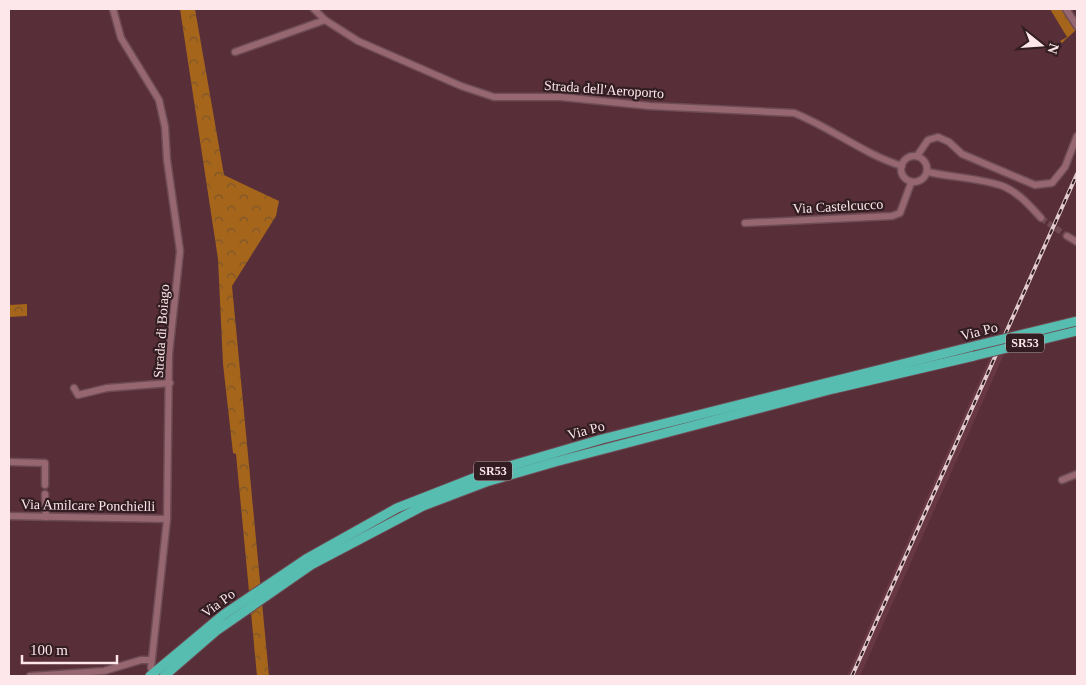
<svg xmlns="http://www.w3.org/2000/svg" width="1086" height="685" viewBox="0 0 1086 685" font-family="Georgia,serif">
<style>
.built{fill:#683744}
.forest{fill:url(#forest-crowns)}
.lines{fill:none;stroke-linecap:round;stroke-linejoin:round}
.minor-tunnel{stroke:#714a54;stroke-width:6;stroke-dasharray:6 3;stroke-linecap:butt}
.minor-casing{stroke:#6e4c55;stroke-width:9}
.highway-casing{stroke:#6e4c55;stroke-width:11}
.minor{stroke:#966671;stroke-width:6}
.highway{stroke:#57bdb0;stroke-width:9}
.rail-casing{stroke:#e3cacf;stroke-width:4}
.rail{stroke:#311d22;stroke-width:2;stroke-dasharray:5.5;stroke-linecap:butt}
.highway-bridge-casing{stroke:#6e4c55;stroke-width:11;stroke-linecap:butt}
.highway-bridge{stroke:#57bdb0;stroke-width:9}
.labels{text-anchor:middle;stroke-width:4.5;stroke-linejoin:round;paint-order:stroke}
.shield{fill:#311d22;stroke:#c0aaaf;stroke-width:1}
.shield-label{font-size:12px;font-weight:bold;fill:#fde7eb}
.street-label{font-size:14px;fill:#fde7eb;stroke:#311d22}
</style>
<defs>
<pattern id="forest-crowns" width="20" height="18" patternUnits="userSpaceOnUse" patternTransform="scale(1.25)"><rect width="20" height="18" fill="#a5651a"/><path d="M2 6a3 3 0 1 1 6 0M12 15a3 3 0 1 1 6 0" fill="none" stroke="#7d572e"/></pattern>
</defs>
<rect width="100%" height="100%" fill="#582e39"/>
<polygon class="built" points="1005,352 860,676 847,676 990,357"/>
<g class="forest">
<polygon points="180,9 195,9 224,175 279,201 276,216 232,286 269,676 257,676 236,454 233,453 223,364 218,259"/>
<polygon points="1050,9 1067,9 1077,29 1062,43 1060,41 1067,37"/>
<polygon points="27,304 27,316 9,317 9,305"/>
</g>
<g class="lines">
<polyline class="minor-tunnel" points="1041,218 1067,236"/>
<defs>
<g id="minor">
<polyline points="113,9 121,38 159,100 165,127 167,160 180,251 169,354 167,519 151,668"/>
<path d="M 314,9 L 325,20 L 358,41 L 461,86 L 494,97 L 561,97 L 650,106 L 794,113 C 832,128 863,154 902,166"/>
<polyline points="1066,9 1077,26"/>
<polyline points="235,52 325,20"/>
<circle cx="914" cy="169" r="13"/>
<polyline points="917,156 928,140 938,137 949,142 962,154 1035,185 1052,183 1065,167 1077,136"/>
<path d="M 928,172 C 949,177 988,179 1005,187 C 1020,194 1031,207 1041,218"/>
<polyline points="745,223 892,216 900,213 911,183"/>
<polyline points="1067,236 1077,242"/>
<polyline points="74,388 78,395 107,388 170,383"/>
<polyline points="9,462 45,463 45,485"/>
<polyline points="1062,480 1077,474"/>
<polyline points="45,494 46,517"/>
<polyline points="9,516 167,519"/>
<polyline points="30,676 104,671 141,660 151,660"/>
</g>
<g id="highway">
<polyline points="150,676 223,615 306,559 397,508 489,472 602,439 978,345"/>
<polyline points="164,676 216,631 311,565 423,506 486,482 555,462 833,389 974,356"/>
</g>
</defs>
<use href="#minor" class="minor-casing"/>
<use href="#highway" class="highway-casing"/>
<use href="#minor" class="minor"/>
<use href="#highway" class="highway"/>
<defs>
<polyline id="rail" points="852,676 1077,174"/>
</defs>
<use href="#rail" class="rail-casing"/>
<use href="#rail" class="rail"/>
<defs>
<g id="highway-bridge">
<polyline points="978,345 1077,321"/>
<polyline points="974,356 1077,331"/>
</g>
</defs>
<use href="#highway-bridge" class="highway-bridge-casing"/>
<use href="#highway-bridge" class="highway-bridge"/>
</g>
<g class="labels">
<g class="shield">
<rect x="1006" y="333.5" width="38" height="19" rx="4"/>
<rect x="474" y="461.5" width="38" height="19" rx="4"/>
</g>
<g class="shield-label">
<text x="1025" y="347">SR53</text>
<text x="493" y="475">SR53</text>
</g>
<g class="street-label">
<text transform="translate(604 89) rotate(4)" y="5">Strada dell'Aeroporto</text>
<text transform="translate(838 206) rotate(-3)" y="5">Via Castelcucco</text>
<text transform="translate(161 331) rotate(-86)" y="5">Strada di Boiago</text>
<text transform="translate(979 331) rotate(-14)" y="5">Via Po</text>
<text transform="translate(586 430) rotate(-15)" y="5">Via Po</text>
<text transform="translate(88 505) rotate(1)" y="5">Via Amilcare Ponchielli</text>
<text transform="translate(218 603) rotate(-36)" y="5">Via Po</text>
</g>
</g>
<rect width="1086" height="685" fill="none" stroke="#fde7eb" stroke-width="20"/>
<g transform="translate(1041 45) rotate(107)" stroke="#311d22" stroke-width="4" paint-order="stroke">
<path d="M0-4L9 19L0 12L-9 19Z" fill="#fde7eb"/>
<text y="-8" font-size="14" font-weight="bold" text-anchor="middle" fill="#fde7eb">N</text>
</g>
<path d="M22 655v8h95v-8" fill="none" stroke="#fde7eb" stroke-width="2.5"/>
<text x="30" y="655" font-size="15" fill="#fde7eb" stroke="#311d22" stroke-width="4" paint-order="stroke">100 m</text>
</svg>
